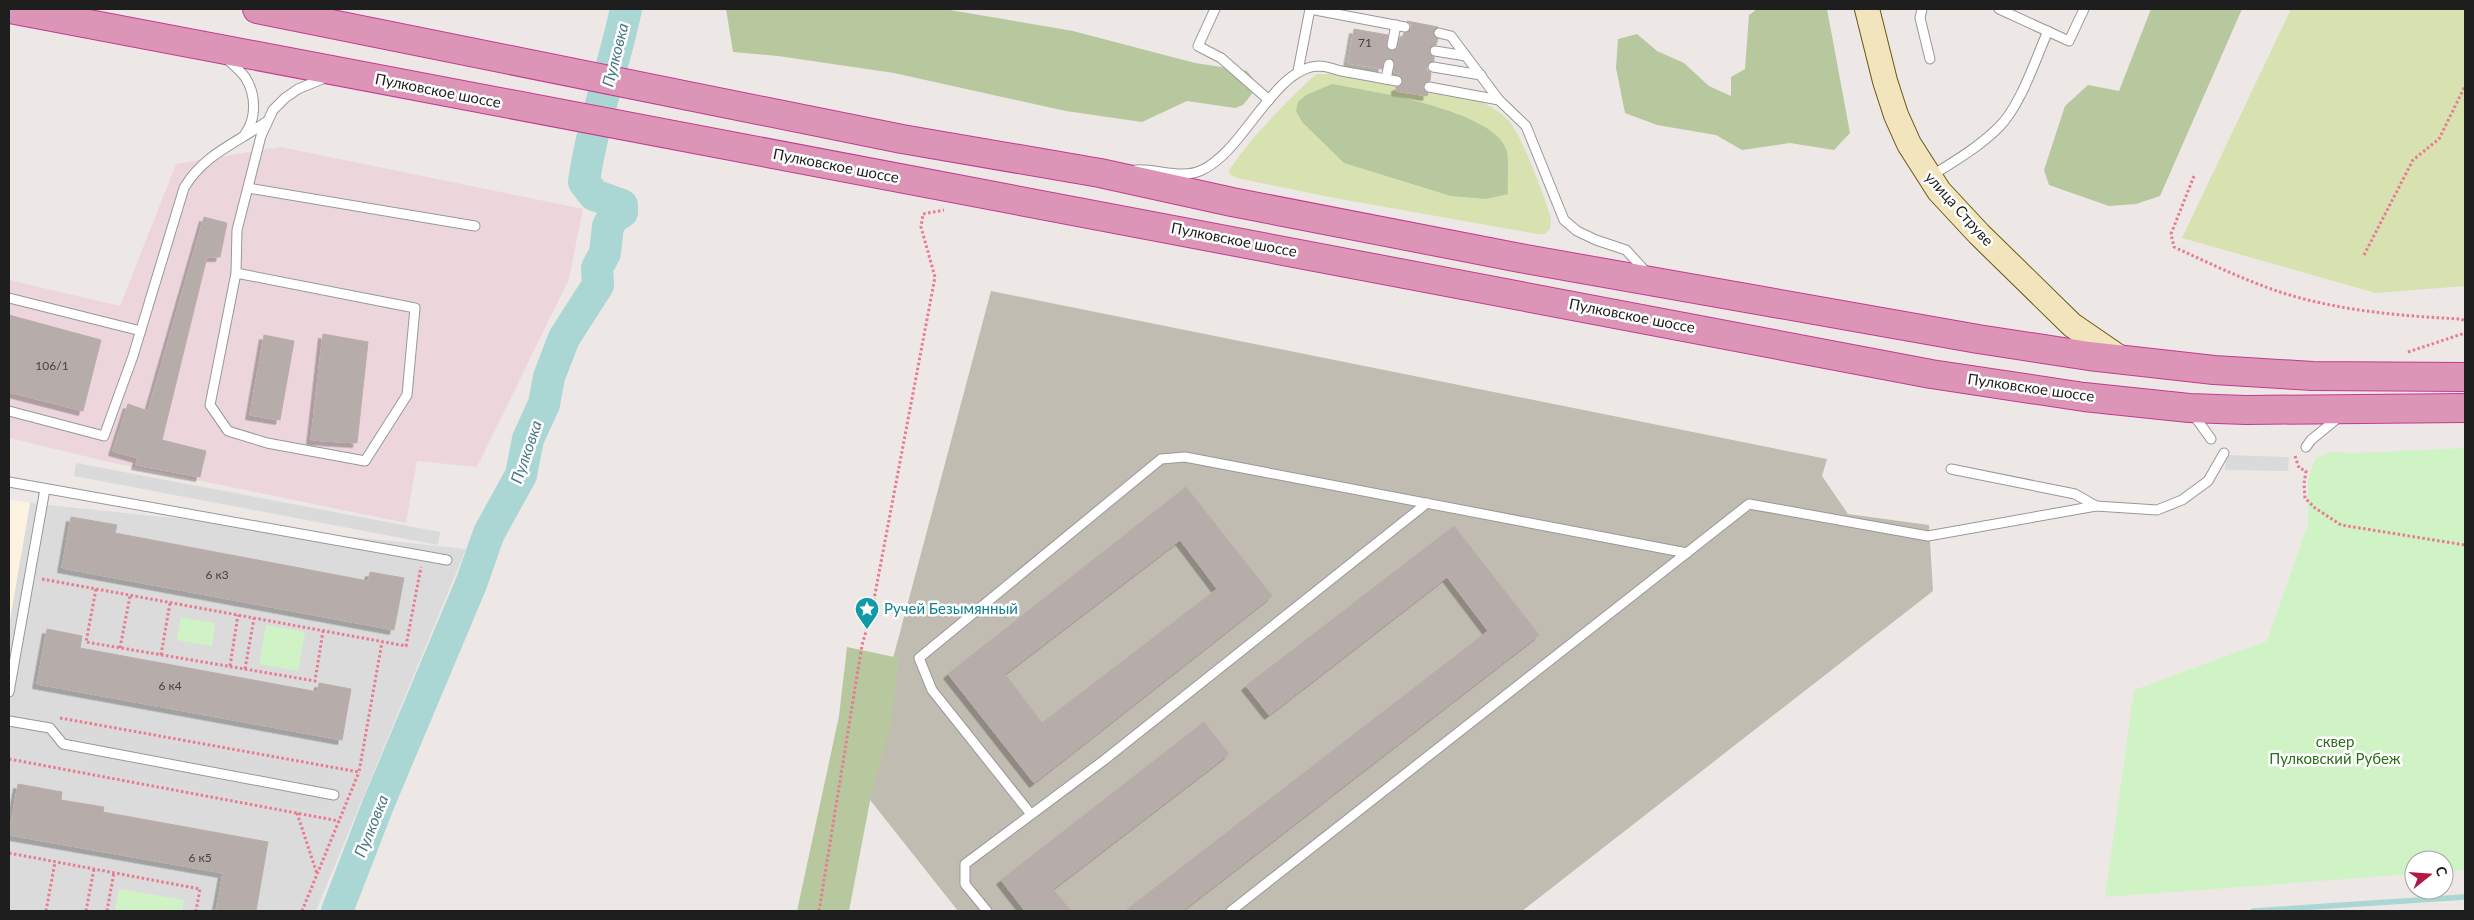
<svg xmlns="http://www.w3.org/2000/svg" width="2474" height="920" viewBox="0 0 2474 920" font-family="Lato,sans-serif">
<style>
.residential{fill:#dbdbdb}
.commercial{fill:#ecd6dc}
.education{fill:#fbf3e0}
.construction{fill:#c1bcb1}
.grass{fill:#d7e2b0}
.forest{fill:#b7c89e}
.park{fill:#d0f3c6}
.parking{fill:#dadada}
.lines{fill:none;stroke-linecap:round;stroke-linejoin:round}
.stream{stroke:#aad6d3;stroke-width:5.5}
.river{stroke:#aad6d3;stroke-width:32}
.building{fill:#b6adab;stroke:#bdaca9;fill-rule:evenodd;filter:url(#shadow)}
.lane-casing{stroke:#989898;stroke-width:11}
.secondary-casing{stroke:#685711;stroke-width:26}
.highway-casing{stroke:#c53992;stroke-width:30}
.path{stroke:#e97a90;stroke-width:3;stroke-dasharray:2.5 2.5;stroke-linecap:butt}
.lane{stroke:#fff;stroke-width:9}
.secondary{stroke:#f2e5be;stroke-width:24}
.highway{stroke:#dc95b7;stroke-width:28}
.labels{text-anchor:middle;stroke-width:5;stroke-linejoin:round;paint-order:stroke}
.number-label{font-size:12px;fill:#444241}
.street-label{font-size:15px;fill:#1e1e1e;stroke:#fff}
.culture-label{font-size:15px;fill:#0d838f;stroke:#fff;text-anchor:start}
.park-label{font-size:15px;fill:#2b6f18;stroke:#fff}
.water-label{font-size:16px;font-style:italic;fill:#477885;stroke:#fff}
</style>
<defs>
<filter id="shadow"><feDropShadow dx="-4.5" dy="4.5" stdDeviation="0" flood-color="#0004"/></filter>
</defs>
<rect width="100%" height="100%" fill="#ede8e5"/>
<polygon class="residential" points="30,503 466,549 316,911 9,911 9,626"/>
<polygon class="commercial" points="281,147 583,209 569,279 477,467 417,461 406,523 109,462 9,438 9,280 120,306 176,164"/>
<polygon class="education" points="9,499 30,503 9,626"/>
<polygon class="construction" points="991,291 1827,459 1822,476 1848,514 1929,525 1933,591 1522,911 958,911 859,786"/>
<g class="grass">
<polygon points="2291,9 2465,9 2465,286 2376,293 2182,238"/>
<path d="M 1316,74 L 1330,74 L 1481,101 C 1491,107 1501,112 1509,121 C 1523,137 1544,197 1551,218 L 1550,229 L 1545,234 L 1537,234 L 1329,197 L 1237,178 L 1230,174 L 1229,170 C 1254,134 1284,104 1316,74 Z"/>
</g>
<g class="forest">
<polygon points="726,9 944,9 1073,31 1195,63 1247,71 1256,82 1255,90 1243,105 1235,108 1187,101 1142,122 1066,111 894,73 778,56 733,52"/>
<polygon points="1757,9 1827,9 1850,133 1834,150 1790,143 1742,150 1716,135 1657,125 1625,113 1616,68 1618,39 1637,34 1657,51 1684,63 1709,86 1731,96 1731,77 1745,69 1749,15"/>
<polygon points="2151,9 2242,9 2160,196 2136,204 2109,206 2049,185 2044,170 2065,106 2088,85 2119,91"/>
<path d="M 1332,84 C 1370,91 1493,110 1506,149 C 1510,159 1507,182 1508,194 L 1486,199 L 1451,196 L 1344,163 L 1302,122 L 1296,111 L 1298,102 L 1306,95 Z"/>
<polygon points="847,647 899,658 892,719 871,796 849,911 797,911 839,716"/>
</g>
<g class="park">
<polygon points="2465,448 2465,870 2444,872 2444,860 2414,860 2414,874 2105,897 2134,690 2267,641 2308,524 2308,479 2315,459 2330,452 2354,453"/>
<polygon points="181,617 215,623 212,646 177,640"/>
<polygon points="266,625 305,632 298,671 259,664"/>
<polygon points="119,889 184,900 182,911 115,910"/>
</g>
<g class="parking">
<polygon points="2226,455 2289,457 2288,471 2225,470"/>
<polygon points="76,463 440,532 438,545 74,476"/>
<polygon points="67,722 334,771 327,815 85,770 90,742 64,737"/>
</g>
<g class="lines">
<polyline class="stream" points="2253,911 2465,897"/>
<path class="river" d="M 337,911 L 378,805 L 471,584 L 489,533 L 521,475 L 528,439 L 544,404 L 549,377 L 564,338 L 598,285 L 597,268 L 605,253 L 608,226 L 613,218 L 622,212 L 622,205 L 594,195 L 584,182 C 592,123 614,67 626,9"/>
</g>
<g class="building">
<polygon points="1407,21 1438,27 1433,32 1438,39 1436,45 1431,47 1429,50 1434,57 1434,61 1427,66 1427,70 1431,73 1430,81 1425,83 1423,86 1428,93 1427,96 1396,91 1396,87 1402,85 1403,79 1399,73 1394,72 1395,62 1391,58 1384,60 1382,69 1348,63 1354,29 1388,35 1386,47 1394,51 1398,47 1400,37 1403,37 1404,33 1411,29 1411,24"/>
<polygon points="204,217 227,223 220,257 207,257 162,440 206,451 200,477 136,465 138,458 113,451 128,404 148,411"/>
<polygon points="9,315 101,340 83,411 9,392"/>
<polygon points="323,334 368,342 357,443 311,440"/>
<polygon points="264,335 294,341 280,420 250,415"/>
<path d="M 1186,487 L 1272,596 L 1034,783 L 948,674 ZM 1180,540 L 1217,589 L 1042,723 L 1005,674 Z"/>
<polygon points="71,517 117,525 115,533 368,581 370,572 404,578 394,630 62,568"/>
<polygon points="1454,526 1539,635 1182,911 1125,911 1488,631 1447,577 1269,715 1246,686"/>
<polygon points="47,629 82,636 80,648 318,692 319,683 351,689 342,740 37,684"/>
<polygon points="1204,722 1229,754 1053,889 1071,911 1025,911 1001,880"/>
<polygon points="18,784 62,792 61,800 104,807 103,812 268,842 256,911 216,911 223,873 9,835"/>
</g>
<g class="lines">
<defs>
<g id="lane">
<polyline points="1215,9 1198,46 1221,58 1269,100"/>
<polyline points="1310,9 1405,27"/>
<polyline points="1922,9 1920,18 1930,59"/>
<polyline points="1999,9 2069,41 2084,9"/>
<polyline points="1439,33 1451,36 1499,100 1526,126 1564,220 1577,231 1596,240 1626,250 1648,274"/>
<polyline points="1392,45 1396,25"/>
<polyline points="1435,51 1466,56"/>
<path d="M 225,57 C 231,63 240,70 245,77 C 256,94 257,118 245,134"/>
<polyline points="1433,67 1481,75"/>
<polyline points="1298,71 1310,9"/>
<polyline points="1386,79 1389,64"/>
<polyline points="1429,87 1499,100"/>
<path d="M 1135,170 C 1156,168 1182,180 1202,170 C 1244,151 1274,67 1319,66 C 1326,66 1334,69 1341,71 C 1360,74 1379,78 1397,81"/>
<path d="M 1931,176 C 1955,161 1979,147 1999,127 C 2021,105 2035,60 2048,31"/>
<polyline points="248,188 475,226"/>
<polyline points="236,273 415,308 407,395 365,461 267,443 228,431 210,405 236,273 237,230 261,136 273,110 285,98 298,89 327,77"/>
<polyline points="9,298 141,331"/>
<path d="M 9,411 L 104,436 L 133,356 L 184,188 C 204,154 235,144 266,122"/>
<polyline points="2193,414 2211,439"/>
<polyline points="2306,447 2311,440 2339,417"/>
<polyline points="1951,469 2075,494 2096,506"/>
<polyline points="9,482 447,560"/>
<polyline points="9,692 45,489"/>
<polyline points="9,721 50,728 63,744 334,795"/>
<polyline points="1030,813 932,690 919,658 1161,459 1185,457 1687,553"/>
<polyline points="987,911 965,884 965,864 1103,761 1427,503"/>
<polyline points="1231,911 1749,504 1928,536 2096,506 2157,510 2182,500 2208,481 2224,453"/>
</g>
<polyline id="secondary" points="1867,9 1885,81 1896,115 1909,144 1939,191 1979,234 2072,325 2123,360"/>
<g id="highway">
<polyline points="10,9 1931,374 2084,397 2189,408 2246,410 2465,408"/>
<polyline points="257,9 902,139 1100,173 1232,202 1520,258 1978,339 2089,356 2214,370 2313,376 2465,377"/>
</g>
</defs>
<use href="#lane" class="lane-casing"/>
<use href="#secondary" class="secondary-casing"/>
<use href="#highway" class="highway-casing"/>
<g class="path">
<path d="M 2194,176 L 2171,234 L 2174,247 C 2209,263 2244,280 2280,292 C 2339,311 2401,316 2461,319 L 2465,321"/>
<polyline points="2364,255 2413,160 2439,139 2465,86"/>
<polyline points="2408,352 2465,333"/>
<polyline points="2295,456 2299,468 2306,471 2304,484 2305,498 2315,508 2341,525 2465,545"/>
<polyline points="42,579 406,646 421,567"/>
<polyline points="96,589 86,642 315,681 323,631"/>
<polyline points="120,648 130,596"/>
<polyline points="161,655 170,603"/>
<polyline points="230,666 238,615"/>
<polyline points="245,669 254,618"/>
<polyline points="60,718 359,772 382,642"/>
<polyline points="9,759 339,821"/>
<polyline points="297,813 317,874"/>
<polyline points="9,853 200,889 196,911"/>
<polyline points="46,911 55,862"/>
<polyline points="86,911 94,869"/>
<polyline points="107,911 114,872"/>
<polyline points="302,911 359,772"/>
<polyline points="819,911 862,645 871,615 935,277 921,227 923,214 944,210"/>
</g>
<use href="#lane" class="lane"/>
<use href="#secondary" class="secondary"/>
<use href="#highway" class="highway"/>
</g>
<defs>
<symbol id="sight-pin" viewBox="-11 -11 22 30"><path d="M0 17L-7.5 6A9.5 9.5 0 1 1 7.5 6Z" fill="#0f9aa8" stroke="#fff"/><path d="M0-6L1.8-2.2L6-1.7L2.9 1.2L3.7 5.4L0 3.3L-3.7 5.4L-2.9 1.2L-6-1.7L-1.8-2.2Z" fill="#fff"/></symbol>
</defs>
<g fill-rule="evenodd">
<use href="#sight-pin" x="853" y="595" width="28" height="38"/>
</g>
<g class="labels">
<g class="number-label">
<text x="1365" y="47">71</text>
<text x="52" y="370">106/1</text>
<text x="217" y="579">6 к3</text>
<text x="170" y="690">6 к4</text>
<text x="200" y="862">6 к5</text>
</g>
<g class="street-label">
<text transform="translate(438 91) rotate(11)" y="5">Пулковское шоссе</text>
<text transform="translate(836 166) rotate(11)" y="5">Пулковское шоссе</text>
<text transform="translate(1959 209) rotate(48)" y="5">улица Струве</text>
<text transform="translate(1234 240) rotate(11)" y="5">Пулковское шоссе</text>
<text transform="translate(1632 316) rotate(11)" y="5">Пулковское шоссе</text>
<text transform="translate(2031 388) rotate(8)" y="5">Пулковское шоссе</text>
</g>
<g class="culture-label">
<text x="884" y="614">Ручей Безымянный</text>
</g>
<g class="park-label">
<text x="2335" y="747">сквер<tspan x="2335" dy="17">Пулковский Рубеж</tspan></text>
</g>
<g class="water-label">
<text transform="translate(615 55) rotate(-76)" y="6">Пулковка</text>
<text transform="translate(526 452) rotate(-71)" y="6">Пулковка</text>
<text transform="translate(371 826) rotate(-68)" y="6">Пулковка</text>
</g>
</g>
<rect width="2474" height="920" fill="none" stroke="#1e1e1e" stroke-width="20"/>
<g transform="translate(2429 875) rotate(73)"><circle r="24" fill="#ffffff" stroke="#a5a5a5"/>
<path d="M0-4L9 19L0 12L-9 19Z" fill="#b41746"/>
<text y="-8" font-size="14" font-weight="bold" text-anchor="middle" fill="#1e1e1e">С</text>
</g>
</svg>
